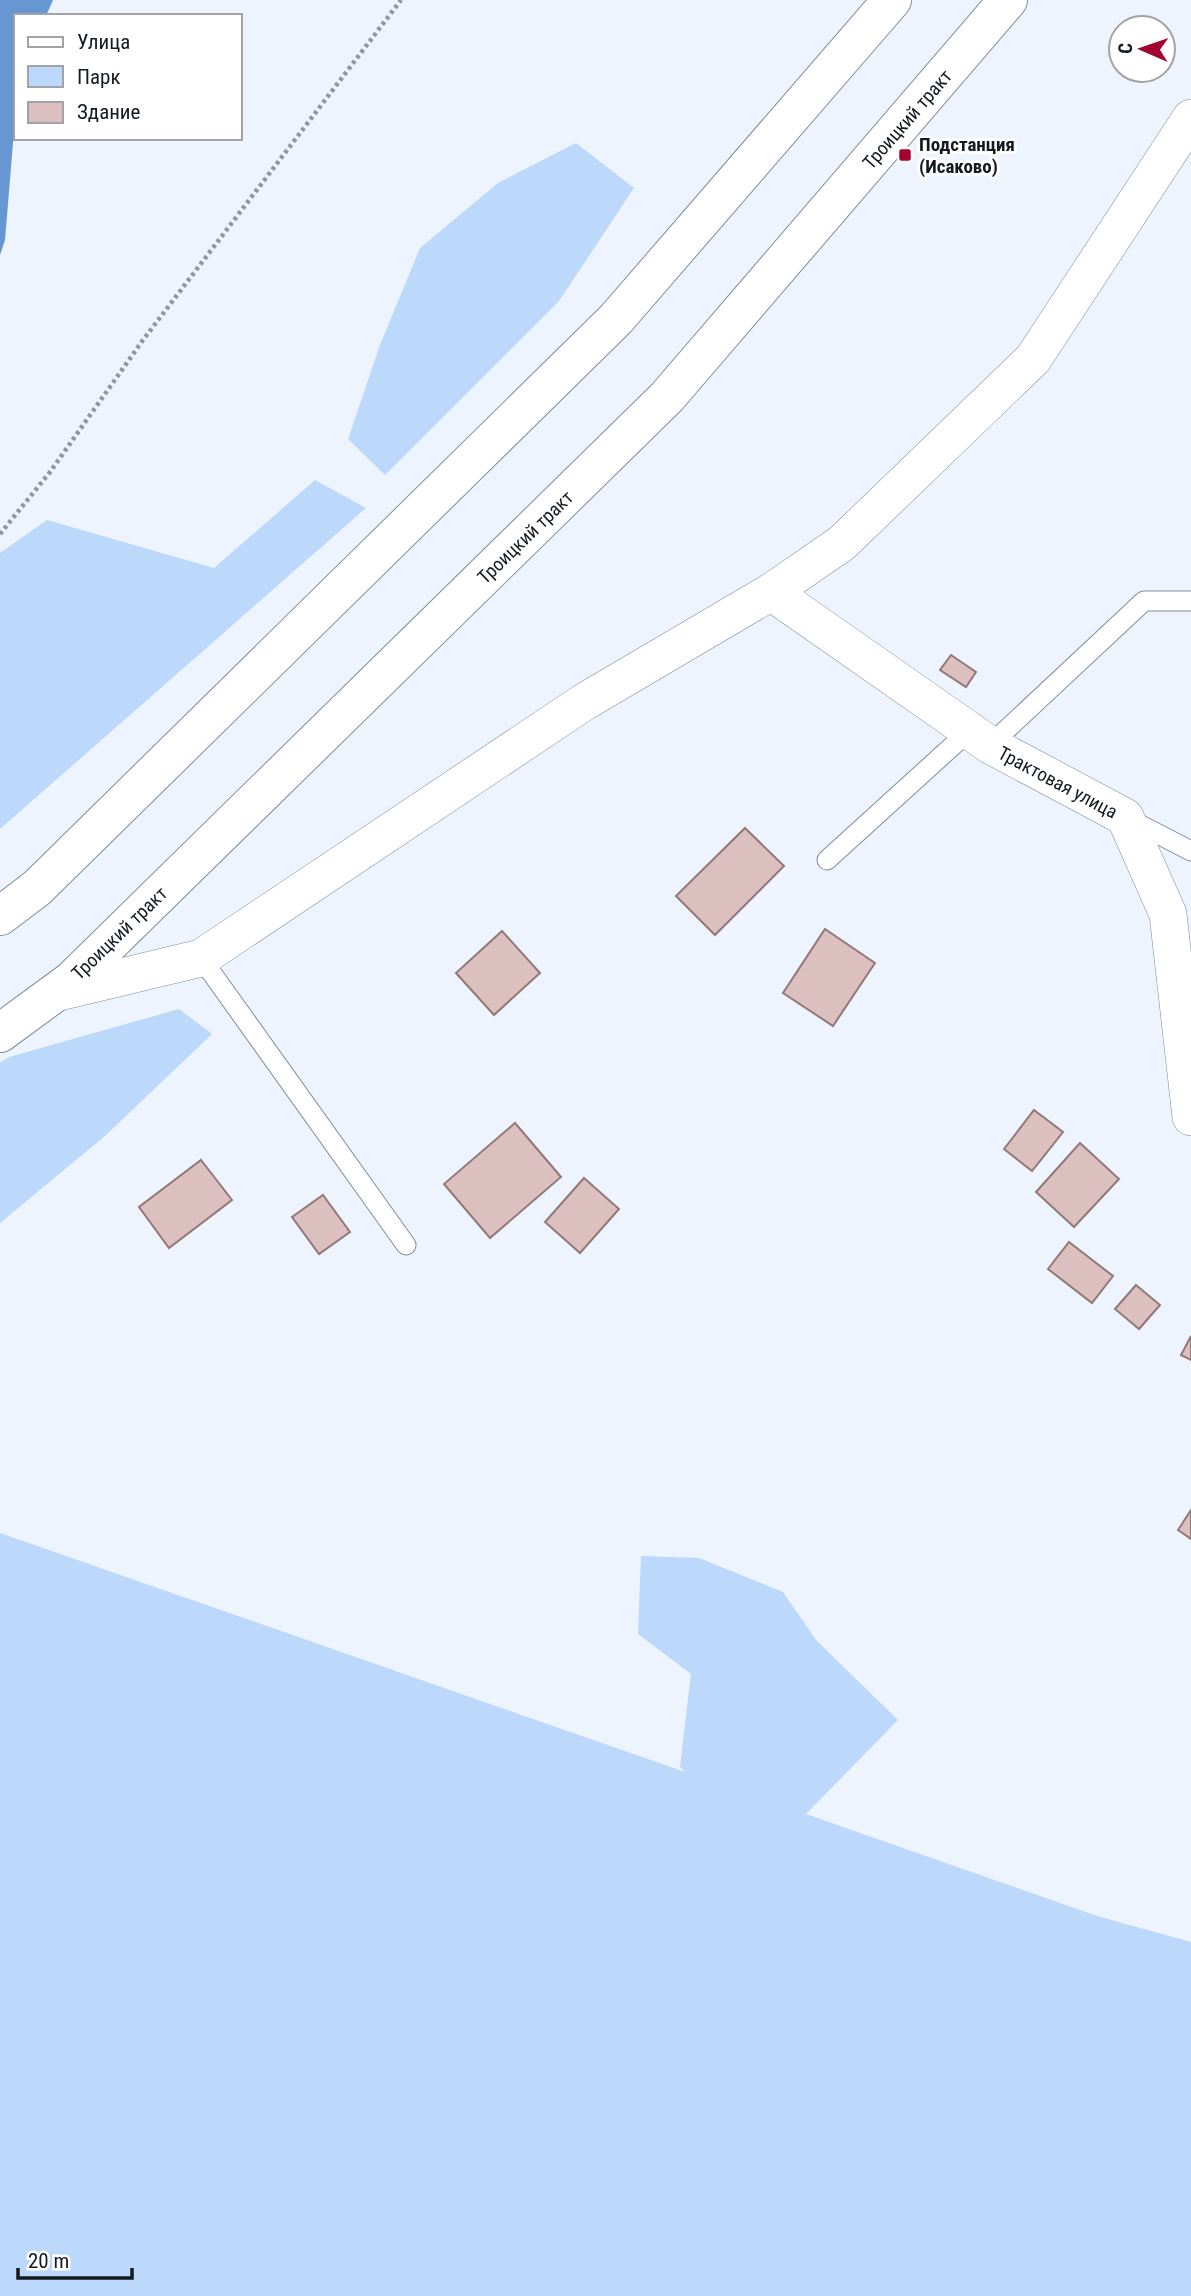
<svg xmlns="http://www.w3.org/2000/svg" width="1191" height="2296" viewBox="0 0 1191 2296" font-family="'Roboto Condensed',sans-serif">
<style>
.green{fill:#bcd8fb}
.water{fill:#6697d2}
.building{fill:#dcbfbf;stroke:#937878;stroke-width:2}
.lines{fill:none;stroke-linecap:round;stroke-linejoin:round}
.lane-casing{stroke:#7e8da0;stroke-width:21}
.street-casing{stroke:#7e8da0;stroke-width:38}
.primary-casing{stroke:#7e8da0;stroke-width:40}
.path{stroke:#8f969e;stroke-width:4.5;stroke-dasharray:3.5 3.5;stroke-linecap:butt}
.lane{stroke:#fff;stroke-width:19}
.street{stroke:#fff;stroke-width:37}
.primary{stroke:#fff;stroke-width:38}
.poi-dot{fill:#a3042f;stroke:#fff;stroke-width:2.5}
.labels{text-anchor:middle;stroke-width:6;stroke-linejoin:round;paint-order:stroke}
.street-label{font-size:19px;fill:#141a21;stroke:#fff}
.poi-label{font-size:19px;font-weight:bold;fill:#141a21;stroke:#fff;text-anchor:start}
</style>
<rect width="100%" height="100%" fill="#edf4fd"/>
<g class="green">
<polygon points="576,143 634,188 559,301 385,475 348,439 380,345 420,248 498,183"/>
<polygon points="315,480 366,508 0,829 0,553 47,520 214,568"/>
<polygon points="179,1009 212,1034 105,1136 0,1223 0,1063 9,1057"/>
<polygon points="0,1533 685,1772 680,1767 691,1674 638,1634 641,1556 699,1558 783,1592 816,1640 898,1720 806,1814 1097,1916 1191,1942 1191,2296 0,2296"/>
</g>
<polygon class="water" points="0,0 53,0 46,16 16,16 16,106 5,240 0,255"/>
<g class="building">
<polygon points="951,655 976,672 966,687 940,670"/>
<polygon points="745,828 784,866 715,935 676,896"/>
<polygon points="825,929 875,963 833,1026 783,993"/>
<polygon points="502,931 540,973 494,1015 456,973"/>
<polygon points="1034,1110 1063,1132 1032,1171 1004,1149"/>
<polygon points="515,1123 561,1177 490,1238 444,1184"/>
<polygon points="1080,1143 1119,1179 1074,1227 1036,1192"/>
<polygon points="201,1160 232,1200 169,1248 139,1207"/>
<polygon points="584,1178 619,1209 580,1253 545,1222"/>
<polygon points="323,1195 350,1232 319,1254 292,1217"/>
<polygon points="1069,1242 1113,1276 1092,1303 1048,1269"/>
<polygon points="1136,1285 1160,1305 1139,1329 1115,1309"/>
<polygon points="1191,1336 1191,1360 1181,1355"/>
<polygon points="1191,1510 1191,1539 1178,1530"/>
</g>
<g class="lines">
<defs>
<g id="lane">
<polyline points="990,745 1144,601 1191,601"/>
<polyline points="1129,819 1191,851"/>
<polyline points="827,860 969,731"/>
<polyline points="201,958 406,1245"/>
</g>
<g id="street">
<polyline points="771,592 990,745 1125,817 1168,914 1191,1117"/>
<polyline points="55,993 201,958 584,702 771,592 842,543 1033,359 1191,118"/>
</g>
<g id="primary">
<polyline points="0,916 37,888 616,319 892,0"/>
<polyline points="0,1033 71,981 667,397 1008,0"/>
</g>
</defs>
<use href="#lane" class="lane-casing"/>
<use href="#street" class="street-casing"/>
<use href="#primary" class="primary-casing"/>
<polyline class="path" points="0,534 50,472 143,340 401,0"/>
<use href="#lane" class="lane"/>
<use href="#street" class="street"/>
<use href="#primary" class="primary"/>
</g>
<rect class="poi-dot" x="898" y="148" width="14" height="14" rx="3.5"/>
<g class="labels">
<g class="street-label">
<text transform="translate(907 119) rotate(-49)" y="7">Троицкий тракт</text>
<text transform="translate(525 537) rotate(-44)" y="7">Троицкий тракт</text>
<text transform="translate(1058 782) rotate(28)" y="7">Трактовая улица</text>
<text transform="translate(119 933) rotate(-44)" y="7">Троицкий тракт</text>
</g>
<g class="poi-label">
<text x="919" y="151">Подстанция<tspan x="919" dy="22">(Исаково)</tspan></text>
</g>
</g>
<rect x="14" y="14" width="228" height="126" fill="#ffffff" stroke="#a1a3a6" stroke-width="2"/>
<rect x="28" y="37" width="35" height="10" fill="#ffffff" stroke="#a1a3a6" stroke-width="2"/>
<text x="77" y="49" font-size="21" fill="#141a21">Улица</text>
<rect x="28" y="66" width="35" height="21" fill="#bcd8fb" stroke="#a1a3a6" stroke-width="2"/>
<text x="77" y="84" font-size="21" fill="#141a21">Парк</text>
<rect x="28" y="102" width="35" height="21" fill="#dcbfbf" stroke="#a1a3a6" stroke-width="2"/>
<text x="77" y="119" font-size="21" fill="#141a21">Здание</text>
<g transform="translate(1142 49) rotate(272)"><circle r="33" fill="#ffffff" stroke="#a1a3a6" stroke-width="2"/>
<path d="M0-5L12 26L0 18L-12 26Z" fill="#a3042f"/>
<text y="-10" font-size="19" font-weight="bold" text-anchor="middle" fill="#141a21">С</text>
</g>
<path d="M18 2268v10h114v-10" fill="none" stroke="#141a21" stroke-width="3.5"/>
<text x="28" y="2268" font-size="21" fill="#141a21" stroke="#ffffff" stroke-width="5" paint-order="stroke">20 m</text>
</svg>
